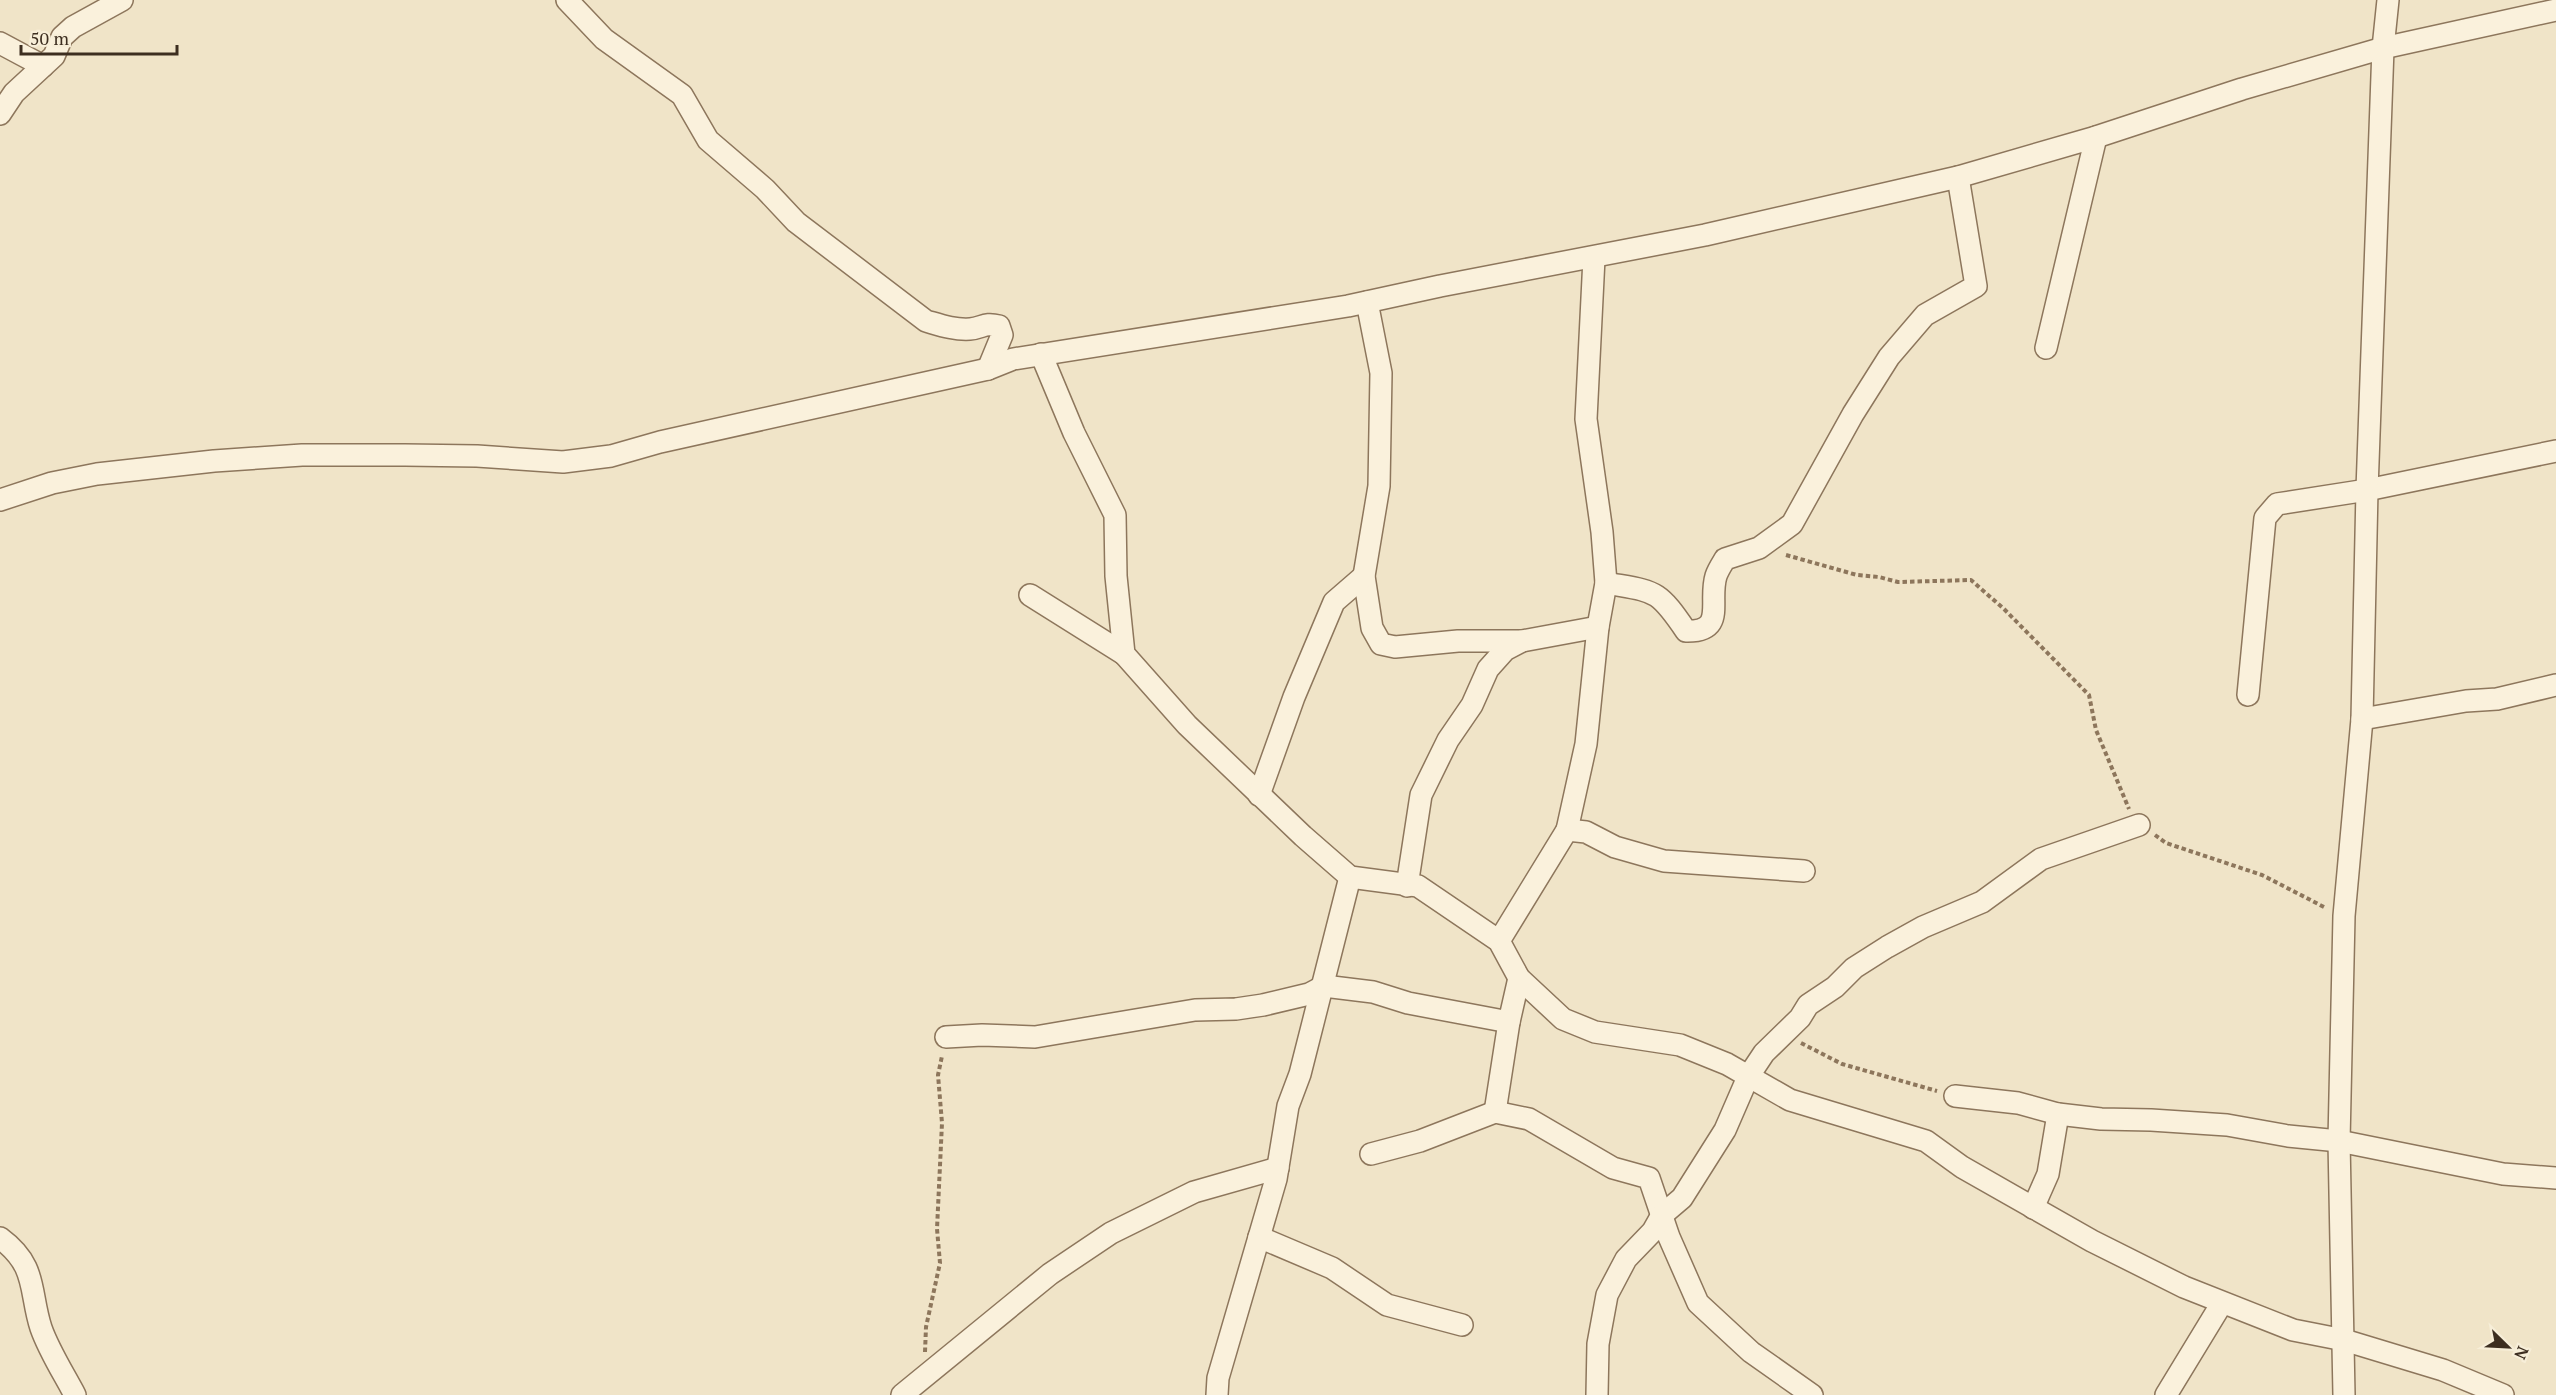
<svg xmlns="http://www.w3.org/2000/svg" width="2556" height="1395" viewBox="0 0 2556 1395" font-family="'PT Serif',serif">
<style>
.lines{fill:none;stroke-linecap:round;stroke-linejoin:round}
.minor-casing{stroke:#8d765c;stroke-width:24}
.path{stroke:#8d765c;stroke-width:4;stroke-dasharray:4.5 3;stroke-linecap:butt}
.minor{stroke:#faf1dc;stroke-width:21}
</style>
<rect width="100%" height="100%" fill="#f0e4c8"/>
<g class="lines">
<defs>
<g id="minor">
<path d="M 567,0 L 604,39 L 682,95 L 708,140 L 765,189 L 796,222 L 926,321 C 940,325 954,330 970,329 C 983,328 984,322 999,326 L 1002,335 L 988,369"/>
<polyline points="0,43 43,66"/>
<polyline points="0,114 14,93 54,56 62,37 73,27 122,0"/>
<polyline points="1594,258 1586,419 1602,532 1606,583 1598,627 1586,744 1567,830 1586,832 1615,847 1664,861 1804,871"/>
<polyline points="1367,302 1381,373 1379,486 1364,576 1372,628 1381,644 1395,647 1458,641 1522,641 1598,627"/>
<polyline points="2046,348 2096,137"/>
<polyline points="1041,354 1074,433 1115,515 1116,576 1124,654 1187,725 1303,836 1350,877 1418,886 1499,941 1519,978 1563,1019 1595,1032 1680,1045 1727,1064 1790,1100 1926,1141 1962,1167 2092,1241 2184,1287 2293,1330 2344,1340 2443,1370 2503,1395"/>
<polyline points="0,500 52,483 97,474 214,461 302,455 405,455 477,456 563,462 611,456 660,442 988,369 1013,359 1348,306 1440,286 1705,235 1958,177 2096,137 2242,89 2383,48 2556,10"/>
<path d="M 1606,583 C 1655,592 1657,588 1686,631 C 1727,632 1708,602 1716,576 C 1718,570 1722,564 1725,559 L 1759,548 L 1792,524 L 1853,414 L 1889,357 L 1925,315 L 1976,286 L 1958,177"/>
<polyline points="1030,595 1124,654"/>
<polyline points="2248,695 2265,518 2277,504 2367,490 2556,451"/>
<polyline points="2362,719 2466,701 2497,699 2556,685"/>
<polyline points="1259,795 1294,697 1334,602 1364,576"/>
<polyline points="1407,886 1421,795 1448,740 1472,705 1488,669 1505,650 1522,641"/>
<polyline points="1499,941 1567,830"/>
<polyline points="946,1037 982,1035 1035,1037 1195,1010 1236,1009 1263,1005 1309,994 1324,986 1373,992 1408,1003 1509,1022"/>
<polyline points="1955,1096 2018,1103 2058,1114 2101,1119 2151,1120 2227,1125 2288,1136 2339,1141 2503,1174 2556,1178"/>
<polyline points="1495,1112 1509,1022 1519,978"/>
<polyline points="1371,1154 1420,1141 1495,1112 1529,1119 1613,1168 1649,1178 1669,1237 1698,1303 1751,1352 1812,1395"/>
<polyline points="2033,1208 2048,1174 2058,1114"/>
<polyline points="1259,1237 1332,1268 1387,1305 1462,1325"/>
<path d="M 0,1238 C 38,1266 29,1291 41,1328 C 49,1351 64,1374 75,1395"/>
<polyline points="902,1395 1050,1274 1111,1233 1194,1192 1278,1168"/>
<polyline points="1217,1395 1218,1378 1276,1179 1288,1106 1300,1074 1350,877"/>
<polyline points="1597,1395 1598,1344 1607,1295 1626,1259 1653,1231 1662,1215 1682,1198 1725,1130 1748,1077 1764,1053 1800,1018 1808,1005 1835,987 1854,968 1887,947 1923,927 1982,902 2041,859 2139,825"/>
<polyline points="2166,1395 2222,1303"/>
<polyline points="2344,1395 2339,1141 2344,916 2362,719 2367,490 2383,48 2388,0"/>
</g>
</defs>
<use href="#minor" class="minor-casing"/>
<g class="path">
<polyline points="1786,555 1857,575 1879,577 1898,582 1971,580 2004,609 2089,695 2096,730 2129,809"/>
<polyline points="2155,835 2166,843 2262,875 2324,907"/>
<polyline points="1801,1043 1842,1064 1937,1091"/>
<polyline points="925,1352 926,1327 940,1263 937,1229 942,1123 938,1075 942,1056"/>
</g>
<use href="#minor" class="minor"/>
</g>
<g transform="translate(2508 1347) rotate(114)" stroke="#f7eed8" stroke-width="4.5" paint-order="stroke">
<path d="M0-4.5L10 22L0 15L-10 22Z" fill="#3d2e20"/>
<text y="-9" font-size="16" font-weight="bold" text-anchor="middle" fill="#3d2e20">N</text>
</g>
<path d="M21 45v9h156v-9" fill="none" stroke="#3d2e20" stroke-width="3"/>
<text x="30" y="45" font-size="18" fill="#3d2e20" stroke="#f7eed8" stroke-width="4.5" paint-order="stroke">50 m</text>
</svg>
